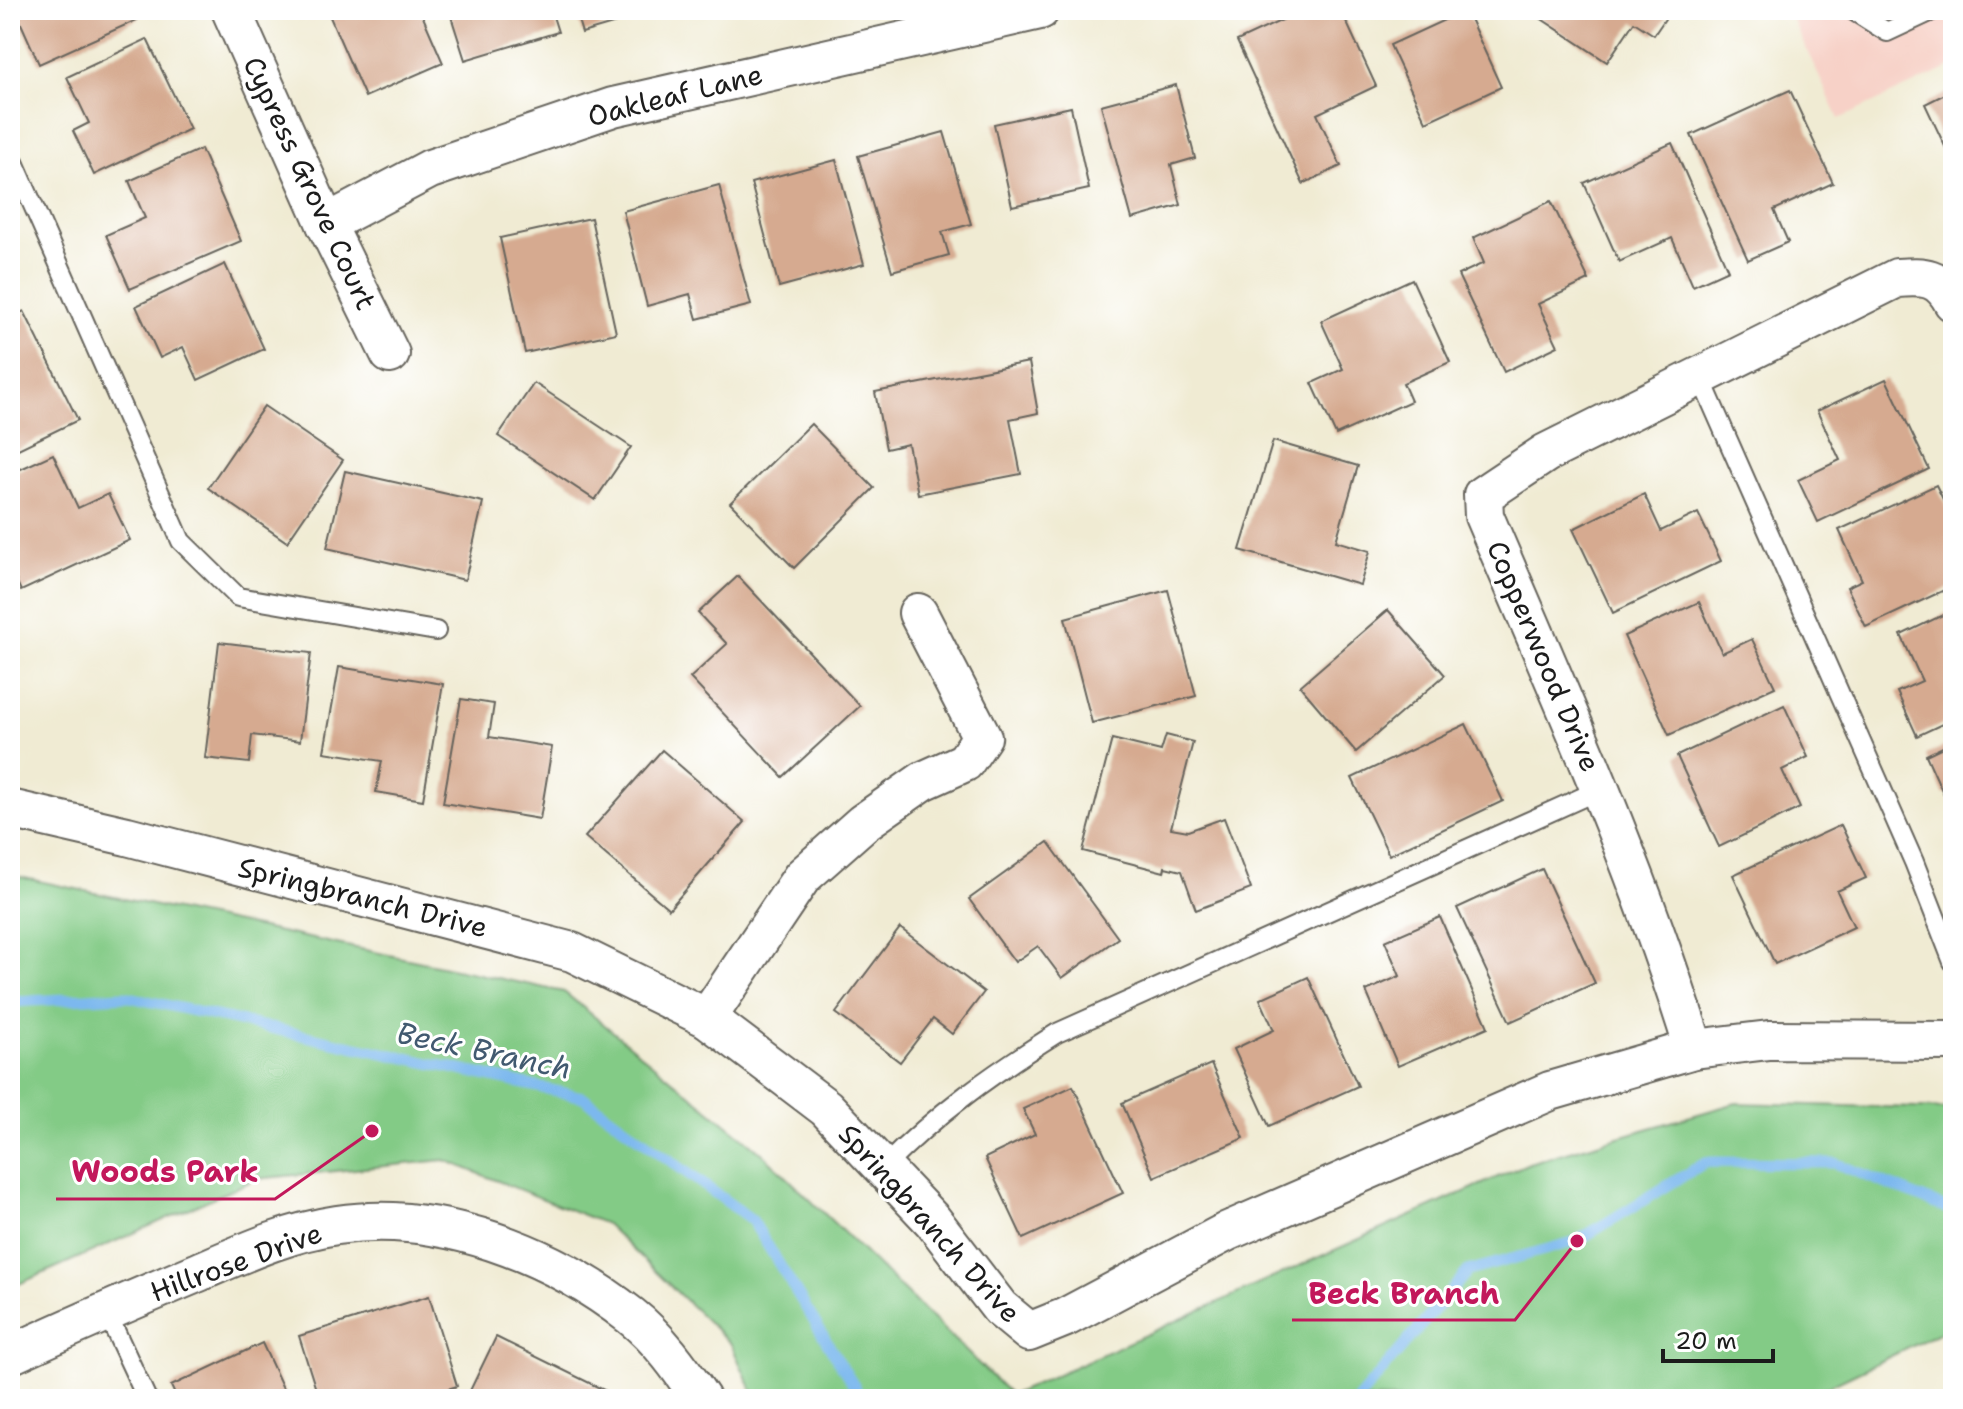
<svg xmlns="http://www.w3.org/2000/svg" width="1963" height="1409" viewBox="0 0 1963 1409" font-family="'Shantell Sans',sans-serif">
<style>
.built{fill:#f7d1c7}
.green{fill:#83cb86;stroke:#507451;stroke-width:2}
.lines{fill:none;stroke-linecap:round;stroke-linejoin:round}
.stream{stroke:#7cb8ee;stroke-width:11}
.building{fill:#d6aa90}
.service-casing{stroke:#66645c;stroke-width:22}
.minor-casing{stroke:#66645c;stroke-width:42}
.service{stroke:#fff;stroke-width:18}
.minor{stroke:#fff;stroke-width:38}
.labels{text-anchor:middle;stroke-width:6;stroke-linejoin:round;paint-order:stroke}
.street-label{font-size:28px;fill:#1c1c1c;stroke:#fff}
.water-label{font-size:30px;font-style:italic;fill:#425a70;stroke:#fff}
.leader{fill:none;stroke:#c2185b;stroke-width:3}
.callout-dot{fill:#c2185b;stroke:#fff;stroke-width:3}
.callout-label{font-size:30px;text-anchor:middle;font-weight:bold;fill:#c2185b;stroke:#fff;stroke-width:6;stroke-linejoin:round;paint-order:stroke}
</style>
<rect width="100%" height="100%" fill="#fff"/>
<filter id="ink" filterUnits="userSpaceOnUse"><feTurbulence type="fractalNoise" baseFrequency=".0125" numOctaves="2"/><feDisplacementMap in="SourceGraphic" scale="16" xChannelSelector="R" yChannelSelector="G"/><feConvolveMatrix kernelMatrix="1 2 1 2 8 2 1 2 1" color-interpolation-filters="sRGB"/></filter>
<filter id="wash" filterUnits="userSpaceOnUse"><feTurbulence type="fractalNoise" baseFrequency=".006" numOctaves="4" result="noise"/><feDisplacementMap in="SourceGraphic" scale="32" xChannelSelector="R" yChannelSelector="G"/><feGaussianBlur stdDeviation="1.8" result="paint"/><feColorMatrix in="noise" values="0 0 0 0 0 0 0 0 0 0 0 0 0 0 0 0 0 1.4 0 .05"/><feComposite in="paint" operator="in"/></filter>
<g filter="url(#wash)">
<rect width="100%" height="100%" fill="#f0ebd3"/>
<polygon class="built" points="1788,10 1953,10 1953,66 1839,119"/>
<polygon class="green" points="10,875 564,992 761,1152 1011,1395 1529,1163 1736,1103 1953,1109 1953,1326 1802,1399 756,1399 731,1344 606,1224 445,1160 256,1179 10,1288"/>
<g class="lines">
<g class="stream">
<polyline points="10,1002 125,996 583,1097 752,1220 862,1399"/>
<polyline points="1358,1399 1468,1271 1577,1241 1706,1162 1835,1163 1953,1211"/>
</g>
</g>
<g id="blocks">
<g class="building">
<polygon points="15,10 135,10 139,19 39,64"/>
<polygon points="327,10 420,10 443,63 365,97"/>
<polygon points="449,10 551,10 558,32 465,60"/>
<polygon points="575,10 657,10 657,11 582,33"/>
<polygon points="1304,10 1341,10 1376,86 1317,114 1341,166 1303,184 1237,41"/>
<polygon points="1466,10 1501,87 1426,122 1390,45"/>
<polygon points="1528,10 1671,10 1654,35 1634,22 1607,62"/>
<polygon points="147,39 190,129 94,175 73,131 89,123 67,77"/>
<polygon points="1176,85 1195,158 1171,165 1181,205 1132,219 1101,105"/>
<polygon points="1790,90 1833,183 1774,210 1788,242 1748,260 1691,135"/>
<polygon points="1953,90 1953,156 1950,157 1925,104"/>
<polygon points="1071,107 1089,189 1012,206 994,124"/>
<polygon points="944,132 971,224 942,232 949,255 892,271 858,156"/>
<polygon points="1672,143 1728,270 1693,286 1672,238 1619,262 1584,183"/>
<polygon points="201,149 241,241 130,289 106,235 145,218 129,181"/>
<polygon points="836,160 864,264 779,287 751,183"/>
<polygon points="719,185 751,305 697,319 690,294 647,306 623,211"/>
<polygon points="1551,201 1589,280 1538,304 1558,346 1504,372 1458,275 1484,263 1473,238"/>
<polygon points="591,218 616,333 525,353 500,238"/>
<polygon points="225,264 264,349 198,380 183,347 160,358 136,306"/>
<polygon points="1412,279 1450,362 1403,383 1411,401 1336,435 1312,383 1343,369 1321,321"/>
<polygon points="24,311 78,420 10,453 10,318"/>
<polygon points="1029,362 1038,413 1010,419 1021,474 918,494 908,444 886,449 875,392"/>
<polygon points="1886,379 1929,469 1818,522 1798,480 1840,460 1817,411"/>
<polygon points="534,383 631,447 595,500 498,436"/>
<polygon points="264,406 343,460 287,542 208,488"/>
<polygon points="811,424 874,488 794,568 730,503"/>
<polygon points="1273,441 1358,466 1336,541 1370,551 1360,585 1240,550"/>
<polygon points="53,454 78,508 108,494 130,540 21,591 10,567 10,474"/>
<polygon points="345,471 483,502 465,580 327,548"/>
<polygon points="1936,485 1953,520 1953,586 1866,627 1847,587 1862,580 1839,530"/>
<polygon points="1644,494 1661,531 1698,513 1721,561 1613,613 1573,529"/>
<polygon points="738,576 860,706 783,777 690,678 727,644 698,613"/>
<polygon points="1168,590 1196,696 1092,723 1065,618"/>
<polygon points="1699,602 1722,653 1752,639 1775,687 1669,735 1624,636"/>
<polygon points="1388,610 1445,675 1356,752 1300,686"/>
<polygon points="1953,610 1953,719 1917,736 1897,692 1922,681 1901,635"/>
<polygon points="219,642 311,653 300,741 252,735 249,763 205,758"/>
<polygon points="339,667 443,684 423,800 376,792 382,761 324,752"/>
<polygon points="461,699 494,704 489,737 552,747 540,819 443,803"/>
<polygon points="1784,705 1808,757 1782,770 1800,808 1719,847 1677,756"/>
<polygon points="1466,724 1503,801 1389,855 1352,778"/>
<polygon points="1166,735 1193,742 1171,828 1188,831 1224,818 1251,889 1196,910 1182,871 1165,867 1164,872 1083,851 1112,739 1161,751"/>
<polygon points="1953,742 1953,791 1944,795 1926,755"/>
<polygon points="662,750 745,822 669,909 585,837"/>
<polygon points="1841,825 1866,878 1837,891 1854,927 1775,964 1733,875"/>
<polygon points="1048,842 1118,938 1062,978 1038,946 1015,962 969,899"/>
<polygon points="1542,869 1595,983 1510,1022 1457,908"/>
<polygon points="1440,917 1488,1027 1398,1066 1366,991 1400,976 1385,941"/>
<polygon points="900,928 984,992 952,1034 933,1019 900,1062 836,1013"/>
<polygon points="1308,977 1358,1086 1269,1126 1234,1049 1274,1030 1260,999"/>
<polygon points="1211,1064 1244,1138 1154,1177 1122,1103"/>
<polygon points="1073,1086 1123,1193 1023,1239 985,1158 1035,1134 1023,1109"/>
<polygon points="429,1296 457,1386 416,1399 319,1399 299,1336"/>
<polygon points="496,1337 622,1399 466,1399"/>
<polygon points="262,1343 288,1399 177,1399 171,1386"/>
</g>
</g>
</g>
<g filter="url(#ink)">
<use href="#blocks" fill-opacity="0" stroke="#66645c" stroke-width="2"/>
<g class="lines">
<defs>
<g id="service">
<polyline points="1852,10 1887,32 1934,10"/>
<polyline points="10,153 181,541 238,597 436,631"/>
<polyline points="1701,379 1914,862 1953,962"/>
<path d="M 883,1168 C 938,1112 992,1074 1057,1033 L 1601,789"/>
<polyline points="106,1311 147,1399"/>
</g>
<g id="minor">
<polyline points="231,10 326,224 390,354"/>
<polyline points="326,224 430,169 613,107 1040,10"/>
<polyline points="10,809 127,836 572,952 707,1018 826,1108 933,1221 1000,1308 1029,1332 1066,1317 1228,1231 1550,1091 1694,1049 1769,1040 1953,1041"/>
<polyline points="707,1018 802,877 863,823 923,781 965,762 982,737 918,613"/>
<path d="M 1694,1049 C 1638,866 1559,692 1484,516 L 1483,495 L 1546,453 L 1897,278 C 1925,276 1939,276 1953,302"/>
<path d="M 10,1355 C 73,1326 135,1299 199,1272 C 243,1253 289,1232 337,1225 C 439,1209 552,1254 631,1316 C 659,1338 681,1369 701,1399"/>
</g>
</defs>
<use href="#service" class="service-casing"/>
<use href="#minor" class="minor-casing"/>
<use href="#service" class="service"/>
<use href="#minor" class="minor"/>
</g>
</g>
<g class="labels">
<g class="street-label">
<text transform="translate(675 95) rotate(-14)" y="10">Oakleaf Lane</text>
<text transform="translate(310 183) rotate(65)" y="10">Cypress Grove Court</text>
<text transform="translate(1544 656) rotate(67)" y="10">Copperwood Drive</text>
<text transform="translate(363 897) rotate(14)" y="10">Springbranch Drive</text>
<text transform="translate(930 1223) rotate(48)" y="10">Springbranch Drive</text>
<text transform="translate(236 1262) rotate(-20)" y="10">Hillrose Drive</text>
</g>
<g class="water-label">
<text transform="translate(484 1051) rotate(12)" y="10">Beck Branch</text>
</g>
</g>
<path class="leader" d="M372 1131L275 1199H56M1577 1241L1515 1320H1292"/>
<g class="callout-dot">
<circle cx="372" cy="1131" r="8"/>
<circle cx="1577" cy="1241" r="8"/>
</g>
<g class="callout-label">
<text x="165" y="1182">Woods Park</text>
<text x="1404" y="1304">Beck Branch</text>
</g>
<rect width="1963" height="1409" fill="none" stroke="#fff" stroke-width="40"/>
<path d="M1663 1349v12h110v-12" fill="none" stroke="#1c1c1c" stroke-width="4"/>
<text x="1675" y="1349" font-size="24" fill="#1c1c1c" stroke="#ffffff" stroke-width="6" paint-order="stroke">20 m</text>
</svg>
